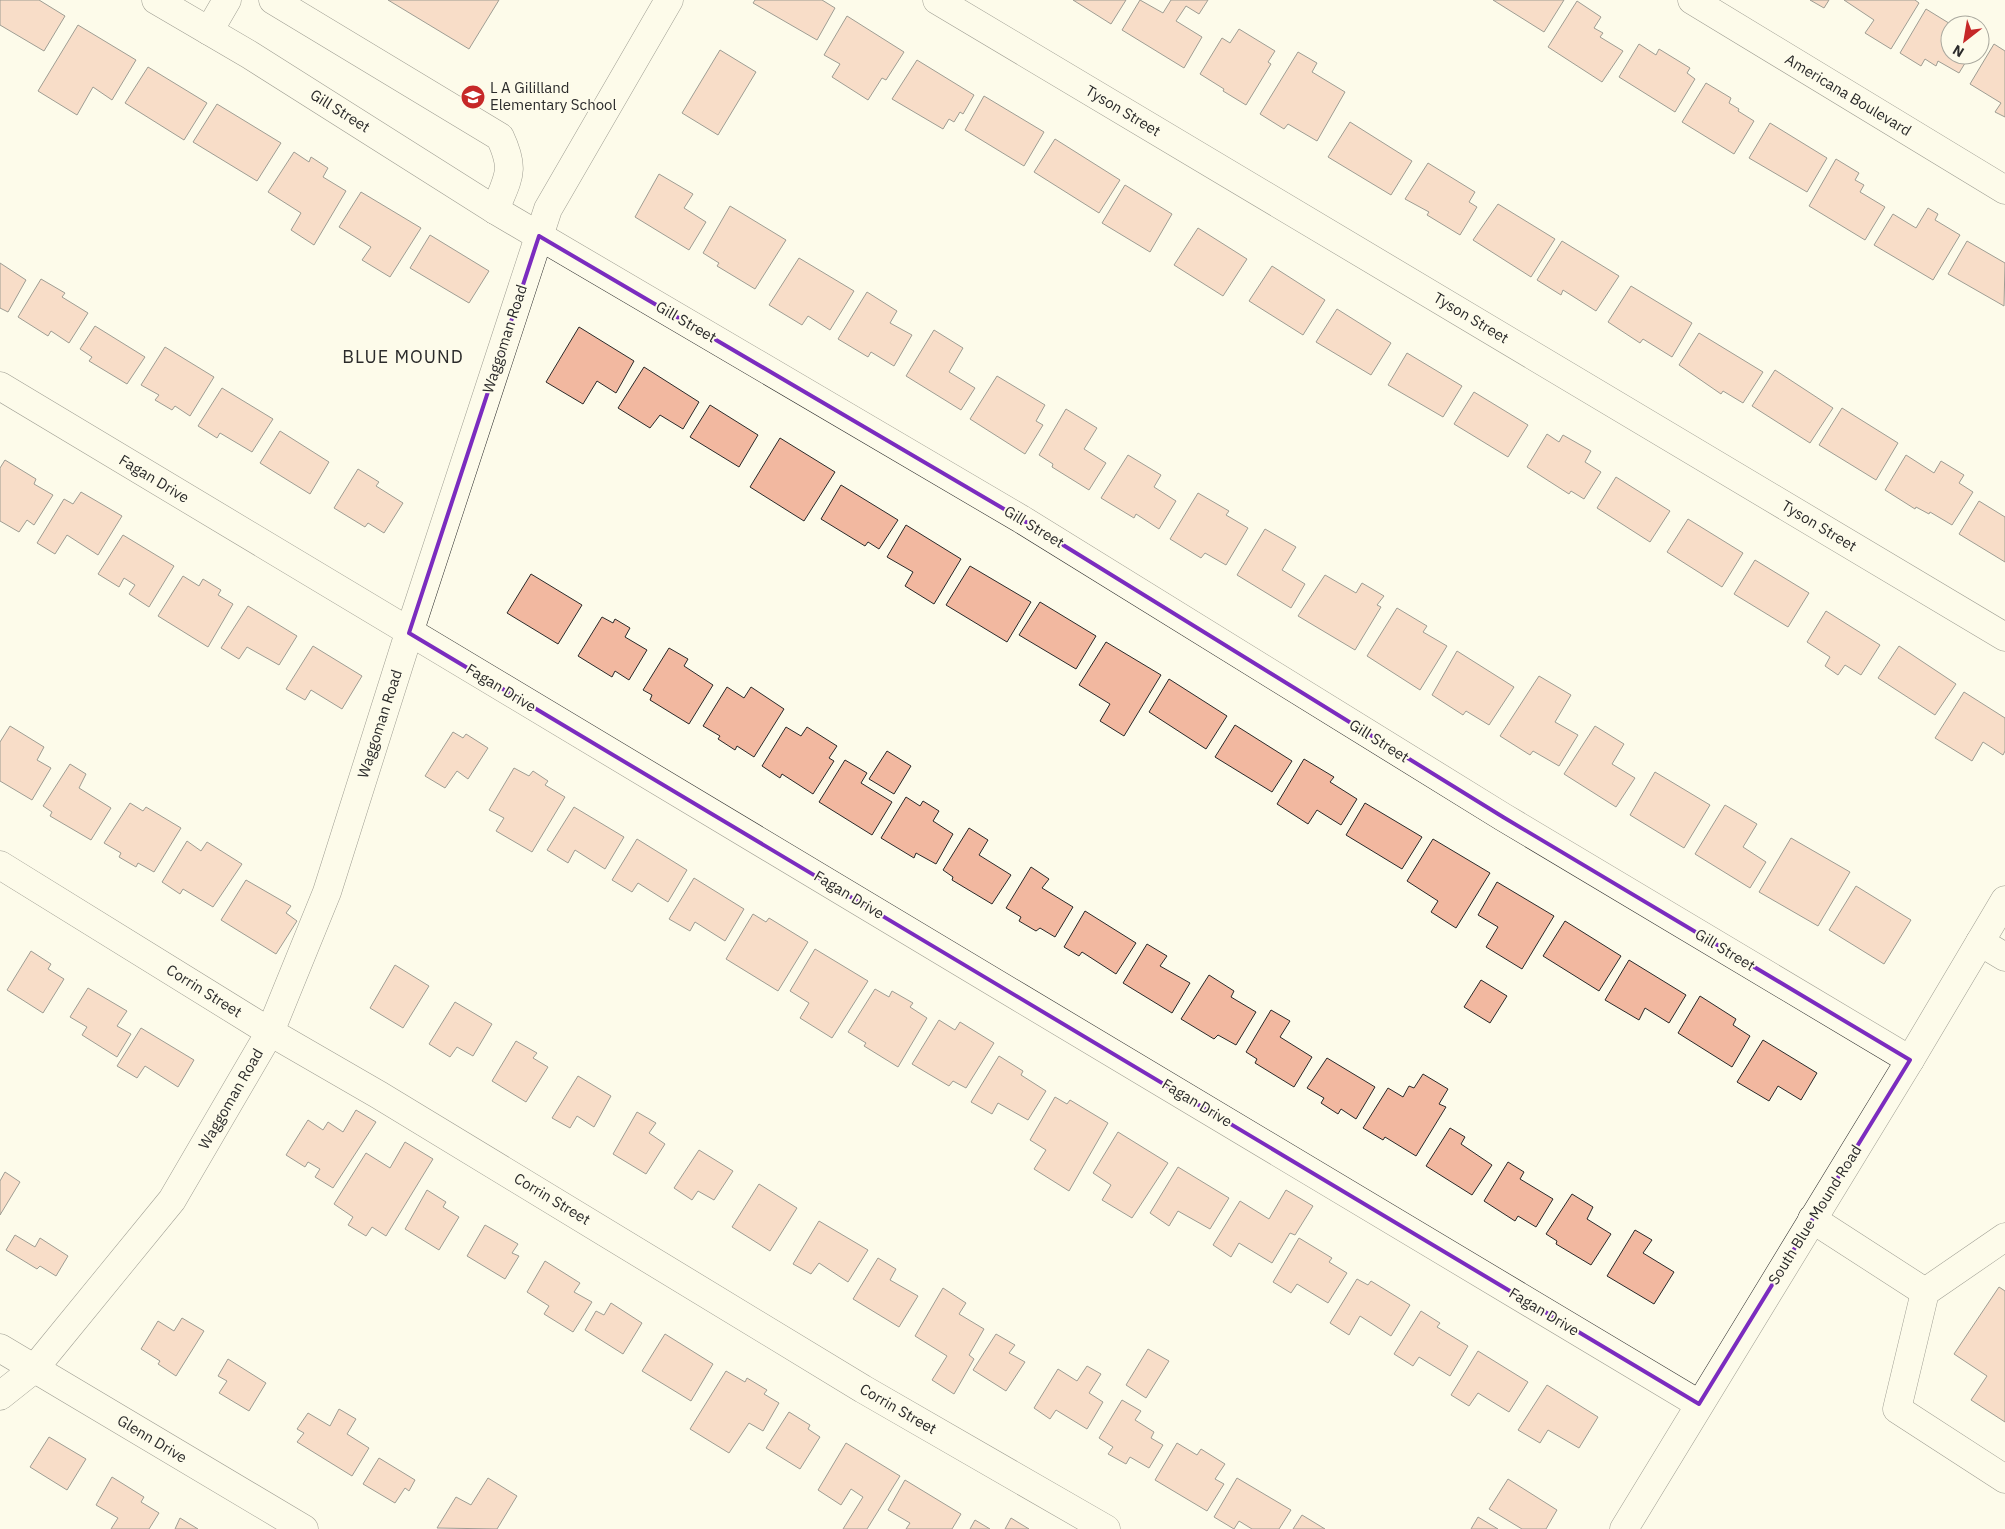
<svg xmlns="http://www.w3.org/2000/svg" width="2005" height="1529" viewBox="0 0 2005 1529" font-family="'IBM Plex Sans',sans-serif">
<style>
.building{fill:#f2b8a0;stroke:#2b2b2b}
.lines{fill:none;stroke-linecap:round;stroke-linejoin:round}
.minor-casing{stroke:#2b2b2b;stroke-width:29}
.major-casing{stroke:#2b2b2b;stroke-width:29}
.minor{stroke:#fdfbea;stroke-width:28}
.major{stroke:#fdfbea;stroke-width:28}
.marked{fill:none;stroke:#7b2cbf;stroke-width:4;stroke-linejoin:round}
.labels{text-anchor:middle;stroke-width:4;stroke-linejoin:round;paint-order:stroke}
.poi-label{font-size:15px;fill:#2b2b2b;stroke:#fdfbea;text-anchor:start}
.street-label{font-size:15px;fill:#2b2b2b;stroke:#fdfbea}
.quarter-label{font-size:18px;letter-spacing:1px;fill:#2b2b2b;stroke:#fdfbea}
</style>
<rect width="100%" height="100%" fill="#fdfbea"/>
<g class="building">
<polygon points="0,0 39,0 65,16 44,51 0,25"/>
<polygon points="388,0 499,0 469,49"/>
<polygon points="755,0 822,0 835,8 817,40 753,3"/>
<polygon points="1073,0 1126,0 1111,24"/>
<polygon points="1140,0 1163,13 1171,0 1208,0 1199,14 1186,6 1176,21 1202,37 1184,68 1122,30"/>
<polygon points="1493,0 1564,0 1544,32"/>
<polygon points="1810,0 1829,0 1824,8"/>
<polygon points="1844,0 1915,0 1919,3 1891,49 1865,33 1874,20"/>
<polygon points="1577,1 1601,17 1594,28 1603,33 1600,37 1623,51 1602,82 1548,47"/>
<polygon points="1926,9 1952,25 1950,25 1950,55 1970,55 1959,73 1938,61 1936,66 1925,59 1921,66 1900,53"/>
<polygon points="847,16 904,52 886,80 882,78 868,100 832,77 840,64 824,55"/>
<polygon points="78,25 136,60 112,100 93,87 77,115 38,91"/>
<polygon points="1239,29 1275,51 1268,62 1271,64 1246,105 1223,91 1224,89 1200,74 1222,38 1230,43"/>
<polygon points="1639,44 1656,55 1659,49 1690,68 1687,73 1695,79 1675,112 1619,77"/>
<polygon points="1994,44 2005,51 2005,117 1995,112 2001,103 1970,84"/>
<polygon points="720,50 756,72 718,135 682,113"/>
<polygon points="1298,52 1317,63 1312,72 1345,92 1317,141 1288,124 1284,129 1260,114"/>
<polygon points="917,60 974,95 963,114 960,112 954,122 949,119 943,129 892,99"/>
<polygon points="148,67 207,103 184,140 125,103"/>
<polygon points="1706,83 1731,98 1729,103 1739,109 1738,111 1754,121 1734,154 1682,122"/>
<polygon points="984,96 1044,132 1024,166 965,130"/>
<polygon points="217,104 281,143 257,181 193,142"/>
<polygon points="1350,122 1412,161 1391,195 1328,157"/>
<polygon points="1770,123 1827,158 1807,192 1749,158"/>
<polygon points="1055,139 1120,180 1099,213 1034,172"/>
<polygon points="294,152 309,162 311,157 328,168 323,177 346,191 314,245 291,230 301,213 268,192"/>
<polygon points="1836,159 1859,173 1855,180 1864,185 1860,192 1885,207 1865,240 1809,206"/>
<polygon points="1428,163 1475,192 1469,202 1477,207 1460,235 1427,215 1429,212 1405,199"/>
<polygon points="659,174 693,194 684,208 706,222 689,250 635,217"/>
<polygon points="1125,185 1172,214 1150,252 1102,223"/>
<polygon points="361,192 421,228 390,277 362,260 371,247 339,227"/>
<polygon points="1498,204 1555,239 1531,277 1473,240"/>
<polygon points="730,206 786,240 755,289 717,266 719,263 703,253"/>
<polygon points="1928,208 1938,214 1935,220 1960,235 1933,280 1874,245 1893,214 1916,228"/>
<polygon points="1198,228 1247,259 1223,296 1174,265"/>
<polygon points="430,235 489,271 469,303 410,268"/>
<polygon points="1562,241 1619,276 1596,311 1563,290 1561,295 1537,280"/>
<polygon points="1967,241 2005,263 2004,306 1948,274"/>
<polygon points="799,258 854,291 830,330 808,316 802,325 769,305"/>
<polygon points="0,263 26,280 8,312 0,308"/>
<polygon points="1272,266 1325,300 1303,335 1249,301"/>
<polygon points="41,279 65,293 62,297 88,313 69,343 51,331 48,336 18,317"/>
<polygon points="1631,286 1692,323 1672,357 1643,339 1640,343 1608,322"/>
<polygon points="867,292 897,311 890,323 912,335 894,366 871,352 868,357 838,339"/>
<polygon points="1337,309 1391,343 1371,375 1316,342"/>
<polygon points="95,326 145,357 127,384 89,361 92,357 80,349"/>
<polygon points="579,327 634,361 616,393 597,381 583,404 546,382"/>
<polygon points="934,330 963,348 949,372 975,388 961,410 906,376"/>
<polygon points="1699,333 1763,372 1743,403 1723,391 1721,394 1679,365"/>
<polygon points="165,347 214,377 190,416 175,406 172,410 155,400 159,395 141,385"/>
<polygon points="1407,353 1462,386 1443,417 1388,385"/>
<polygon points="644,367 699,402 683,429 660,415 650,428 618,408"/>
<polygon points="1775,370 1833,408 1810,443 1752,406"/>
<polygon points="997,376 1045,405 1036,421 1043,425 1025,454 970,419"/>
<polygon points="222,388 273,419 252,452 220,433 217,438 198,426"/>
<polygon points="1474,392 1528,425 1508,457 1454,424"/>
<polygon points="710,405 758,435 739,467 690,437"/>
<polygon points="1842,408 1898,443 1876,480 1819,445"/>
<polygon points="1066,409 1097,428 1084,449 1106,463 1089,490 1052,467 1053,464 1039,455"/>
<polygon points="280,431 329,462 310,494 260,463"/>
<polygon points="1547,434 1559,442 1563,435 1591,451 1585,462 1601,472 1584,499 1571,491 1569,494 1527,467"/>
<polygon points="780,438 835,472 804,521 750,487"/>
<polygon points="1128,455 1161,475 1154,487 1176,501 1159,529 1136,514 1134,518 1101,498"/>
<polygon points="1906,455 1934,473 1941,461 1964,475 1959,483 1973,492 1952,525 1930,512 1929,514 1916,507 1915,509 1885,490"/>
<polygon points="5,460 36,479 34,484 53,495 34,525 27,520 19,532 0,521 0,468"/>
<polygon points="358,469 379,482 376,486 403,503 384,533 368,523 365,527 334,508"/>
<polygon points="1616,477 1670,511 1650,542 1597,508"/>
<polygon points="841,485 898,520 879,549 868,542 865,546 821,519"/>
<polygon points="81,492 122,516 98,555 67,535 55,554 37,543 64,499 73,504"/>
<polygon points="1198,493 1229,511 1226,515 1248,528 1226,565 1205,553 1201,558 1170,539"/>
<polygon points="1979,501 2005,517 2005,562 1959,534"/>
<polygon points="1688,519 1743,553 1722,587 1667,552"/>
<polygon points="906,525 961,559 934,604 905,586 913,572 887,557"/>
<polygon points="1265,529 1296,547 1282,570 1305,584 1291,608 1237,575"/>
<polygon points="123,535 174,566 149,607 129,594 135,585 124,578 119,587 98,574"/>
<polygon points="1755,560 1809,593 1788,627 1734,594"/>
<polygon points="970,566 1031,602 1007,642 946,605"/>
<polygon points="531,574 582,605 558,644 507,613"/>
<polygon points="1325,575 1356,593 1362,583 1384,596 1377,605 1381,607 1355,650 1298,616"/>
<polygon points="183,576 199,586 203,579 221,590 218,595 233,604 208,647 158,616"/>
<polygon points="1040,602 1096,636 1076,669 1019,635"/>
<polygon points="248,606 297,636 279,665 247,647 239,659 221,648"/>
<polygon points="1397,608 1427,626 1423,632 1447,646 1420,690 1367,656"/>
<polygon points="1826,611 1880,645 1861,675 1845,665 1838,675 1825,666 1830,657 1807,642"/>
<polygon points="602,617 613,623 615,619 630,628 625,637 647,650 629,680 615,671 612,677 578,656"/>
<polygon points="1106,642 1161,675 1124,736 1100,721 1110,704 1079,685"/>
<polygon points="313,646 362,676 342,709 311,690 305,700 286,689"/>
<polygon points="1899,646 1956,684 1935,715 1878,678"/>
<polygon points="669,648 688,659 684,666 713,685 689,724 650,700 652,695 643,690"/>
<polygon points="1457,651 1514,687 1489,725 1466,711 1463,715 1432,695"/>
<polygon points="1539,676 1571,695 1555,722 1578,735 1559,766 1533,751 1530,755 1500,736"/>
<polygon points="1169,679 1227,716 1206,749 1149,712"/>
<polygon points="727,687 744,698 751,687 784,709 754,757 737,746 735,750 718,739 720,736 703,726"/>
<polygon points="1964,692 2005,718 2005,751 2003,755 1983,742 1972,761 1935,738"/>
<polygon points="1235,725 1292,761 1272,792 1215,757"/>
<polygon points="10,726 44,747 37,760 51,768 32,800 0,781 0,742"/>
<polygon points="1595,726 1624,744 1612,764 1635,778 1616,807 1564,774"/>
<polygon points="786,727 801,736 807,727 837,746 829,758 834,761 813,794 782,774 780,778 762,766"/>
<polygon points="453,732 463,738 466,734 488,748 468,779 457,771 445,788 425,776"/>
<polygon points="887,751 911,766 894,794 869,779"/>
<polygon points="1304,759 1334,777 1330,782 1357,799 1341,825 1317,810 1308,824 1277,804"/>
<polygon points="845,760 867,773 861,783 892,802 872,835 819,802"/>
<polygon points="70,764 86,774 79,788 111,808 91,840 50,816 52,812 43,806"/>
<polygon points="514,768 529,776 533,771 548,781 545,785 565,797 532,852 496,831 504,818 489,810"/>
<polygon points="1655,772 1710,805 1684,848 1630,815"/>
<polygon points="906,797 920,806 923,801 939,811 933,821 953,834 936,864 916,853 914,858 881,838"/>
<polygon points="130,803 143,811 146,807 181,828 154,872 138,863 136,867 119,857 121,853 104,843"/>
<polygon points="1365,803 1422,837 1402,869 1346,835"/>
<polygon points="1725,805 1757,824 1743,847 1766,862 1750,888 1695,854"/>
<polygon points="574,807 624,837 605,869 575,850 568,863 547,850"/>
<polygon points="969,828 988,840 979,855 1011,875 992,904 952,880 953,877 943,870"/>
<polygon points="1791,838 1850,872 1818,926 1759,892"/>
<polygon points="637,839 687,870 668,902 638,883 632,892 612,880"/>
<polygon points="1433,839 1490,873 1456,928 1431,912 1438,901 1407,881"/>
<polygon points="187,841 201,851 207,842 242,864 213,907 183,889 180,894 162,882"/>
<polygon points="1031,867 1049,879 1042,888 1073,907 1055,937 1040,928 1036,931 1019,921 1021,917 1006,908"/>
<polygon points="694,878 744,909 725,941 695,922 690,931 669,919"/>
<polygon points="246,880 291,906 286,913 297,921 276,954 221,920"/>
<polygon points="1497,882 1554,916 1522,969 1486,947 1498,927 1478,915"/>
<polygon points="1856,886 1911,920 1884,964 1829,930"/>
<polygon points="1085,911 1136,943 1116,974 1082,952 1079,956 1064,947"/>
<polygon points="753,914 766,922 769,918 808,942 778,991 726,959"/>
<polygon points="1565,921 1621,956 1599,991 1543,956"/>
<polygon points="1147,944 1167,956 1160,966 1190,983 1172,1013 1123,983"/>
<polygon points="815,949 868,981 832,1038 800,1018 809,1003 790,991"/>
<polygon points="31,951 51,964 48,969 64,979 43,1013 7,990"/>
<polygon points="1629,960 1686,995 1669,1023 1645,1008 1639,1020 1605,1000"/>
<polygon points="395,965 429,986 403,1028 370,1008"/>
<polygon points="1209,975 1234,991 1231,997 1256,1012 1236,1045 1218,1035 1214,1039 1181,1019"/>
<polygon points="1481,980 1507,996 1490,1023 1464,1007"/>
<polygon points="88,988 127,1011 117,1026 131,1034 117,1057 82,1035 87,1027 70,1017"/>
<polygon points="875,989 889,997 892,991 913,1003 910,1007 927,1018 898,1067 864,1046 866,1043 848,1032"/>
<polygon points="1700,996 1736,1019 1733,1025 1750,1036 1732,1067 1678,1033"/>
<polygon points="455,1002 492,1024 473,1056 457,1047 450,1057 429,1044"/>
<polygon points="1271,1010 1290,1021 1280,1037 1312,1057 1294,1087 1255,1063 1257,1059 1246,1052"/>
<polygon points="939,1020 955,1030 960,1022 994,1043 966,1088 953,1081 949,1086 912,1064"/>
<polygon points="141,1028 194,1060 178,1087 145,1066 137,1078 117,1066"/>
<polygon points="1763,1040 1817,1073 1801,1100 1778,1086 1769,1101 1737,1082"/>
<polygon points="516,1041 537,1053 533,1058 548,1067 526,1102 492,1081"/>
<polygon points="999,1056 1023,1071 1021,1075 1046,1091 1028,1120 998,1103 992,1114 971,1102"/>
<polygon points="1327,1058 1375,1087 1356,1119 1341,1109 1338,1114 1321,1103 1324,1098 1307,1088"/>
<polygon points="1423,1074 1448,1089 1439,1104 1446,1107 1416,1156 1385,1137 1383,1140 1363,1128 1388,1088 1403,1097 1409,1086 1414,1088"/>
<polygon points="578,1076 611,1096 594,1127 577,1116 570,1128 552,1118"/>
<polygon points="1055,1097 1067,1104 1070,1100 1108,1123 1069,1191 1034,1169 1046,1150 1030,1140"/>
<polygon points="356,1110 376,1122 333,1188 315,1177 320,1169 308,1162 305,1167 286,1155 308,1120 323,1130 328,1122 343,1132"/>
<polygon points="637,1112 656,1123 649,1133 665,1144 646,1174 613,1154"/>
<polygon points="1450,1128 1465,1137 1461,1144 1492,1165 1472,1195 1426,1166"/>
<polygon points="1118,1132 1168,1163 1132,1218 1102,1200 1111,1185 1093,1173"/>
<polygon points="405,1142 433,1159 386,1236 372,1227 366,1236 348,1225 353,1217 334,1204 366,1153 390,1168"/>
<polygon points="699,1150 733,1171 714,1200 698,1191 692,1200 674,1188"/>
<polygon points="1508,1162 1524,1172 1520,1179 1553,1199 1536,1227 1518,1216 1515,1221 1484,1201"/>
<polygon points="1178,1167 1229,1198 1210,1229 1178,1211 1169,1226 1150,1213"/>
<polygon points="5,1172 20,1182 0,1215 0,1181"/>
<polygon points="759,1184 797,1208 770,1251 732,1227"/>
<polygon points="427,1190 446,1202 443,1207 459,1217 439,1250 405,1229"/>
<polygon points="1286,1190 1313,1206 1295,1235 1290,1233 1272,1263 1239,1243 1231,1257 1213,1245 1240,1201 1269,1219"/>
<polygon points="1572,1194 1593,1207 1587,1219 1611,1234 1591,1265 1556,1244 1557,1241 1546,1234"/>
<polygon points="819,1221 868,1250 848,1282 819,1263 811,1274 793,1264"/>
<polygon points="485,1225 518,1244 512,1253 519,1256 505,1279 467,1256"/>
<polygon points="1635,1230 1652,1240 1643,1253 1674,1272 1654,1304 1607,1276"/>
<polygon points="15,1235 35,1247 40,1238 68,1256 56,1276 40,1266 37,1269 6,1250"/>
<polygon points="1299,1238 1332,1258 1329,1262 1347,1273 1328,1303 1297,1284 1291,1293 1273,1282"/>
<polygon points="878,1258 896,1269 890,1280 918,1296 899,1327 853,1299"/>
<polygon points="545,1261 580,1283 574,1292 592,1302 573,1332 544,1314 549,1306 527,1292"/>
<polygon points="1357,1279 1368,1285 1371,1281 1410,1305 1391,1336 1360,1316 1349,1335 1330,1323"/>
<polygon points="1999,1287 2005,1291 2005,1422 1971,1400 1987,1376 1954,1354"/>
<polygon points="943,1288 966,1303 959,1314 984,1329 969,1355 974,1359 954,1394 932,1380 947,1356 915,1336"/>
<polygon points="611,1303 642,1323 623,1354 585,1330 596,1311 604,1315"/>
<polygon points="1421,1311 1440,1323 1437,1327 1468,1346 1450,1376 1419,1357 1413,1366 1394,1354"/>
<polygon points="182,1318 204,1331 176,1376 158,1364 160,1361 141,1349 158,1321 174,1331"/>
<polygon points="665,1334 713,1364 691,1401 642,1371"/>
<polygon points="996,1334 1015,1345 1009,1353 1025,1362 1006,1391 973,1370"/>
<polygon points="1148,1349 1169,1361 1146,1398 1126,1385"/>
<polygon points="1478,1351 1528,1382 1509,1412 1478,1393 1469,1406 1451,1395"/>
<polygon points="228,1359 266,1383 249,1411 219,1393 227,1381 218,1376"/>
<polygon points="1087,1366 1101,1374 1089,1393 1103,1402 1087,1429 1056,1410 1050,1419 1034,1408 1058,1369 1077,1381"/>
<polygon points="726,1371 745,1382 747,1378 767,1390 764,1394 779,1403 763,1431 749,1423 729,1453 690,1429"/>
<polygon points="1547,1385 1598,1417 1579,1448 1548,1430 1540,1443 1518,1430"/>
<polygon points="1122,1400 1141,1411 1135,1420 1154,1432 1151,1438 1163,1445 1149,1468 1130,1457 1126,1464 1108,1454 1113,1447 1099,1438"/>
<polygon points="339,1409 356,1419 347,1434 369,1448 352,1476 297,1442 304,1433 297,1429 308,1413 330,1426"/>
<polygon points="789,1412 810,1425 808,1429 820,1437 800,1469 766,1448"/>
<polygon points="49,1437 86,1459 67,1490 30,1467"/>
<polygon points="846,1443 900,1476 867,1529 843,1529 863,1497 851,1489 841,1505 818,1490"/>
<polygon points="1177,1443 1197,1455 1201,1449 1225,1464 1215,1479 1224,1484 1207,1511 1155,1480"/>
<polygon points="379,1458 415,1480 409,1491 405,1488 395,1503 363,1484"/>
<polygon points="112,1477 144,1497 141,1502 159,1513 149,1529 111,1529 118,1518 96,1505"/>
<polygon points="488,1478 517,1496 497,1529 437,1528 456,1497 471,1505"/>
<polygon points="1237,1478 1291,1510 1279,1529 1252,1529 1239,1521 1234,1529 1214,1517"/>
<polygon points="1508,1479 1557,1510 1546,1529 1522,1529 1489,1509"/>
<polygon points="905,1480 961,1514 952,1529 906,1529 910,1523 888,1510"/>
<polygon points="1302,1515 1325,1529 1293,1529"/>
<polygon points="1478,1517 1498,1529 1471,1529"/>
<polygon points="180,1518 198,1529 175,1529"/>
<polygon points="1011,1518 1029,1529 1005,1529"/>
<polygon points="975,1520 990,1529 970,1529"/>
</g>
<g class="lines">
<defs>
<g id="minor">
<polyline points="156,0 250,55 495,210 1021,519 1503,817 1910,1060"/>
<path d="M 273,0 L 500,137 C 516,171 508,177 495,210"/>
<polyline points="937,0 2005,637"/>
<polyline points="1692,0 2005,190"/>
<polyline points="209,31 227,0"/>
<path d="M 0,386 C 565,728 1133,1064 1699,1404"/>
<polyline points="0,865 270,1032 379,1095 863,1389 1106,1529"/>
<polyline points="1980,942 2005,957"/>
<polyline points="1812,1219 1925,1292"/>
<polyline points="2005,1237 1925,1292 1897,1409 2005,1479"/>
<polyline points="0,1348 304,1529"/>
<polyline points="0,1396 34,1369 172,1200 270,1032 327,892 409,633 548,209 669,0"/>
</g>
<polyline id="major" points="1624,1529 1910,1060 2005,900"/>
</defs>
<use href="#minor" class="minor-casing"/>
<use href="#major" class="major-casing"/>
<use href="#minor" class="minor"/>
<use href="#major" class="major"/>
</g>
<path d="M0 0H2005V1529H0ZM 539,236 L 1021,519 L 1503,817 L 1910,1060 L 1699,1404 L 409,633 Z" fill="#fdfbea" fill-opacity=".55" fill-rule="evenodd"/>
<path class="marked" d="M 539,236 L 1021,519 L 1503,817 L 1910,1060 L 1699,1404 L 409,633 Z"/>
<defs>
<symbol id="school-disc" viewBox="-11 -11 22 22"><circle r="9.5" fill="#c62828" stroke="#fdfbea"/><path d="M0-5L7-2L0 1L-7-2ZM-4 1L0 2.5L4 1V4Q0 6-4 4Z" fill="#fff"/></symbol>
</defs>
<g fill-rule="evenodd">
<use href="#school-disc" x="459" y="83" width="28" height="28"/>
</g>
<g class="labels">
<g class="poi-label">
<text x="490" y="93">L A Gililland<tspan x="490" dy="17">Elementary School</tspan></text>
</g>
<g class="street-label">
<text transform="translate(1848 95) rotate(31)" y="5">Americana Boulevard</text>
<text transform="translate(340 111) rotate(32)" y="5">Gill Street</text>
<text transform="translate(1123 111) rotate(31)" y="5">Tyson Street</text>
<text transform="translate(1471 318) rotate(31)" y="5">Tyson Street</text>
<text transform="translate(686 322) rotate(30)" y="5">Gill Street</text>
<text transform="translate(505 339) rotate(-72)" y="5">Waggoman Road</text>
<text transform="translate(154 479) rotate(31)" y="5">Fagan Drive</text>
<text transform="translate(1819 526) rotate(31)" y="5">Tyson Street</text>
<text transform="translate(1034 527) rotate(31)" y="5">Gill Street</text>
<text transform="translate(501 688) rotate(31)" y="5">Fagan Drive</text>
<text transform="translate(380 724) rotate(-72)" y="5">Waggoman Road</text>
<text transform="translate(1379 741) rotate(32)" y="5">Gill Street</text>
<text transform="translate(849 895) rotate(31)" y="5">Fagan Drive</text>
<text transform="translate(1725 950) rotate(31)" y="5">Gill Street</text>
<text transform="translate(204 991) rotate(32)" y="5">Corrin Street</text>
<text transform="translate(231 1099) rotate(-60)" y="5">Waggoman Road</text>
<text transform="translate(1197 1103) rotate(31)" y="5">Fagan Drive</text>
<text transform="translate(552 1199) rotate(31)" y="5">Corrin Street</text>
<text transform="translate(1815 1215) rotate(-58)" y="5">South Blue Mound Road</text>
<text transform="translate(1544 1312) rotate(31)" y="5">Fagan Drive</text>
<text transform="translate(898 1409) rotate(30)" y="5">Corrin Street</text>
<text transform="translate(152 1439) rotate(31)" y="5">Glenn Drive</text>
</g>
<g class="quarter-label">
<text x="403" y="363">BLUE MOUND</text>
</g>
</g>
<g transform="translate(1965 40) rotate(211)"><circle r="24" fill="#fdfbea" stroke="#a9a89e"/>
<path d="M0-4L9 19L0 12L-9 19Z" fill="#c62828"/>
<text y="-8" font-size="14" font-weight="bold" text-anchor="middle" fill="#2b2b2b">N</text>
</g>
</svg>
